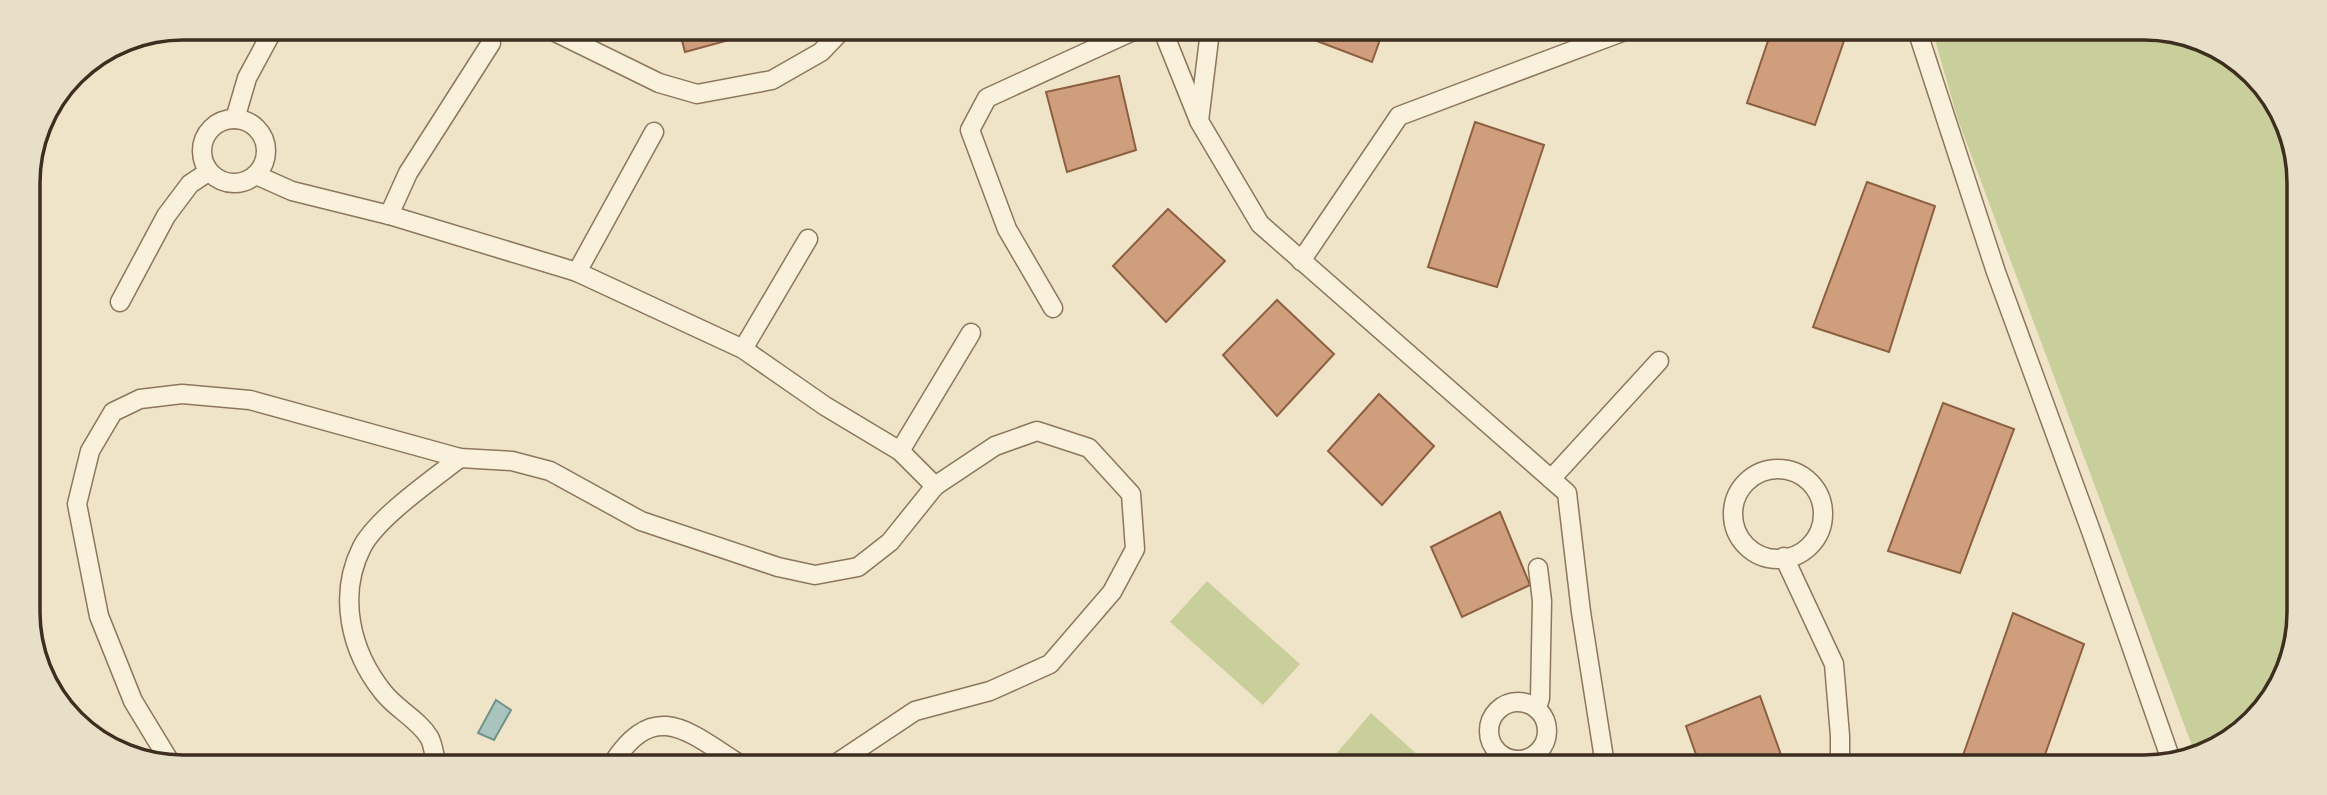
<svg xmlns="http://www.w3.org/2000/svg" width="2327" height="795" viewBox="0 0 2327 795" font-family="'IBM Plex Serif',serif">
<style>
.green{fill:#c9cf9b}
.water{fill:#a9c4bc;stroke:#6f938a;stroke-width:2}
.building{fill:#cf9f7d;stroke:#8d5f41;stroke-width:2}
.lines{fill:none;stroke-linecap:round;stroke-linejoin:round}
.lane-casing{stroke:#8d765c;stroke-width:21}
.lane{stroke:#faf1dc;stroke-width:18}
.rim{fill:none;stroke:#3d2e20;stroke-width:3.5}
</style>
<rect width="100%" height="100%" fill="#f0e4c8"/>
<g class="green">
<polygon points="1933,33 2184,33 2260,81 2296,153 2294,652 2239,735 2194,751 1958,120"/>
<polygon points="1207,581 1300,664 1263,705 1170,622"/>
<polygon points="1371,713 1429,765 1346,765 1335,755"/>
</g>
<polygon class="water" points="496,700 511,710 494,740 478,733"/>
<g class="building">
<polygon points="679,29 766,30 685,52"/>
<polygon points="1305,31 1383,31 1372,62 1304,36"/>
<polygon points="1771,32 1847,32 1815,125 1747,103"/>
<polygon points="1119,76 1136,150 1067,172 1046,92"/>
<polygon points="1475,122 1544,145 1497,287 1428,267"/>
<polygon points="1867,182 1935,206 1889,352 1813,327"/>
<polygon points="1168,209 1225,261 1166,322 1113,266"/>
<polygon points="1277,300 1334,354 1277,416 1223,355"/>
<polygon points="1379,394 1434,446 1382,505 1328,451"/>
<polygon points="1943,403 2014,429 1960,573 1888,551"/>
<polygon points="1500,512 1530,585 1462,617 1431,547"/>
<polygon points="2013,613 2084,644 2041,766 1978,766 1961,761"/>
<polygon points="1760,696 1785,766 1700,766 1686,726"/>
</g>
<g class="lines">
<defs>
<g id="lane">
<polyline points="549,29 659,83 697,94 772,80 821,52 842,30"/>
<polyline points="1163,31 1198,118"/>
<polyline points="1210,31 1199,121 1260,224 1567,493 1581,612 1605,765"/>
<polyline points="1918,33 1996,272 2091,531 2171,760"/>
<circle cx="234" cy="151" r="32"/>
<polyline points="235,119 247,78 274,28"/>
<polyline points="256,175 292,191 389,215 577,272 743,349 825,406 900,451 935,486"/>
<polyline points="389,215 408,173 491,43"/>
<polyline points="1301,261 1399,116 1622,32"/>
<polyline points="577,272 654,132"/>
<polyline points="120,302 166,216 190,184 208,172"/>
<polyline points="1053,308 1007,229 970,130 987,98 1133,31"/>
<polyline points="743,349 808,239"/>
<polyline points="900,451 971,333"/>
<circle cx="1778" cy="514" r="45"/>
<polyline points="1551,479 1659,361"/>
<polyline points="1784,557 1834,664 1840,736 1840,766"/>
<circle cx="1518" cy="731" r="29"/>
<polyline points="1537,709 1540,698 1542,601 1538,568"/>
<polyline points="170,762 133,701 99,616 77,504 90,451 113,412 140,399 182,394 250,400 460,458 512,461 550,471 641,521 778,567 815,575 858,567 890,542 935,486 995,446 1037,431 1089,448 1131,494 1135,549 1112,592 1050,664 990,691 915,711 837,763"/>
<path d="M 436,762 C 434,755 433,743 429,737 C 418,719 396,709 383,692 C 351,652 337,596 362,547 C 377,518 433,479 460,458"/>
<path d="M 613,763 C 654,698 689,732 738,763"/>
</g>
</defs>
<use href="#lane" class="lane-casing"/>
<use href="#lane" class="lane"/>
</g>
<path d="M0 0H2327V795H0ZM183 40H2144A143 143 0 0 1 2287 183V612A143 143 0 0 1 2144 755H183A143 143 0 0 1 40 612V183A143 143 0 0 1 183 40Z" fill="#e8dfc9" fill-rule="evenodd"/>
<path class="rim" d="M183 40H2144A143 143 0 0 1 2287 183V612A143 143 0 0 1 2144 755H183A143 143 0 0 1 40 612V183A143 143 0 0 1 183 40Z"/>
</svg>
